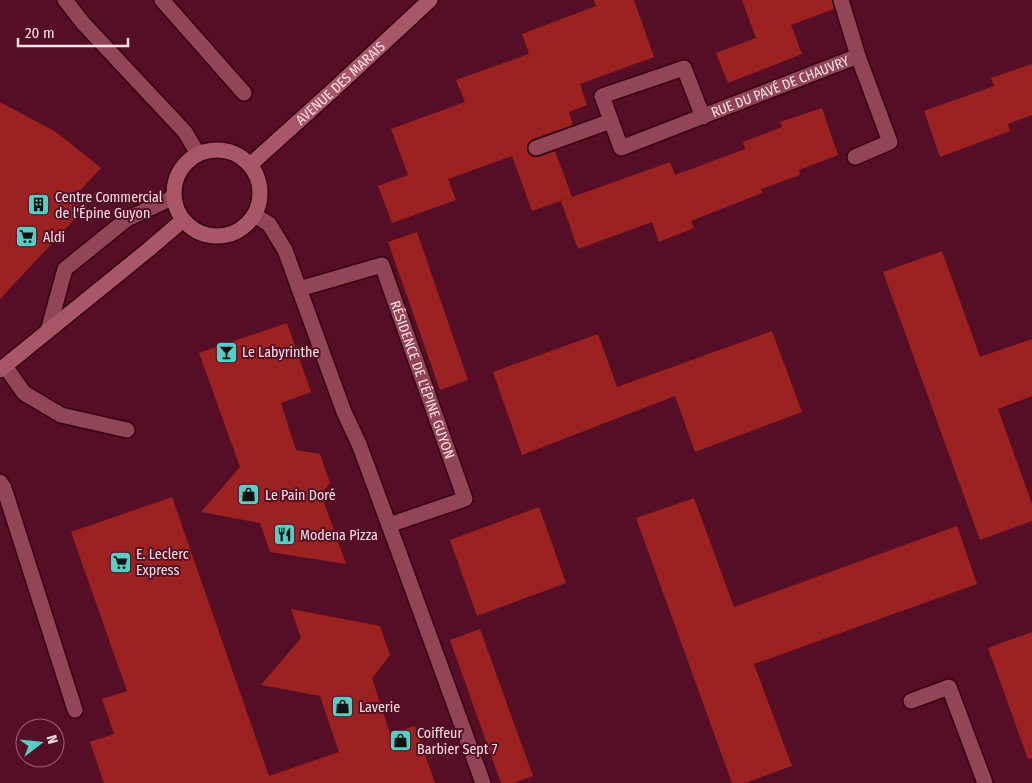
<svg xmlns="http://www.w3.org/2000/svg" width="1032" height="783" viewBox="0 0 1032 783" font-family="'Fira Sans Condensed',sans-serif">
<style>
.building{fill:#9b2220}
.lines{fill:none;stroke-linecap:round;stroke-linejoin:round}
.lane-casing{stroke:#330010;stroke-width:18}
.street-casing{stroke:#330010;stroke-width:18}
.secondary-casing{stroke:#330010;stroke-width:18}
.lane{stroke:#914556;stroke-width:15}
.street{stroke:#914556;stroke-width:15}
.secondary{stroke:#a85668;stroke-width:15}
.labels{text-anchor:middle;stroke-width:4;stroke-linejoin:round;paint-order:stroke}
.street-label{font-size:14px;fill:#fee2e6;stroke:#560e26}
.poi-label{font-size:14px;fill:#fee2e6;stroke:#560e26;text-anchor:start}
</style>
<rect width="100%" height="100%" fill="#560e26"/>
<g class="building">
<polygon points="594,0 634,0 654,57 580,84 587,105 569,112 573,125 533,139 529,142 527,147 527,152 530,155 534,157 539,157 555,151 572,197 532,211 512,156 448,179 456,200 392,223 378,186 408,175 391,129 465,102 456,80 529,54 522,34 596,6"/>
<polygon points="742,0 832,0 834,9 791,25 802,54 728,83 716,53 756,38"/>
<polygon points="1032,64 1032,115 1008,124 1010,131 940,157 924,111 994,86 991,78"/>
<polygon points="0,102 54,131 70,143 101,168 72,199 83,210 0,299"/>
<polygon points="822,108 838,155 799,170 800,175 761,189 762,193 691,221 694,228 659,242 652,222 578,249 561,201 670,162 675,175 745,149 743,142 782,127 780,122"/>
<polygon points="417,232 468,380 440,390 388,242"/>
<polygon points="942,251 980,357 1032,339 1032,396 998,409 1032,504 1032,521 980,540 883,272"/>
<polygon points="287,323 311,392 281,403 296,450 320,454 330,483 321,494 346,564 270,552 260,523 201,512 240,467 199,353"/>
<polygon points="772,331 802,412 695,452 675,396 522,455 493,372 598,334 617,387"/>
<polygon points="172,497 269,776 339,752 320,696 261,685 301,638 291,609 380,626 390,655 372,678 390,734 415,726 435,783 104,783 90,742 114,734 102,699 127,691 71,532"/>
<polygon points="694,498 734,607 957,526 977,584 754,664 792,766 745,783 732,783 636,518"/>
<polygon points="539,507 566,583 477,616 450,540"/>
<polygon points="480,629 533,776 514,783 501,783 450,640"/>
<polygon points="1032,632 1032,758 1028,759 988,648"/>
</g>
<g class="lines">
<defs>
<g id="lane">
<polyline points="162,0 244,93"/>
<polyline points="48,331 65,269 127,219 174,197"/>
<polyline points="5,366 24,393 61,415 127,430"/>
<polyline points="0,482 4,488 75,710"/>
</g>
<g id="street">
<polyline points="65,0 83,23 185,132 198,154"/>
<path id="s1" d="M 703,117 L 684,68 L 602,96 L 621,148 L 858,56 L 841,0"/>
<polyline points="536,148 611,121"/>
<polyline points="855,157 890,142 858,56"/>
<polyline points="254,215 269,224 285,250 344,412 359,444 397,547 483,783"/>
<path id="s2" d="M 299,289 L 382,265 L 465,499 L 389,525"/>
<polyline points="911,701 949,687 985,783"/>
</g>
<g id="secondary">
<circle cx="217" cy="193" r="43"/>
<path id="s3" d="M 250,165 L 332,91 L 430,0"/>
<polyline points="0,370 148,250 183,220"/>
</g>
</defs>
<use href="#lane" class="lane-casing"/>
<use href="#street" class="street-casing"/>
<use href="#secondary" class="secondary-casing"/>
<use href="#lane" class="lane"/>
<use href="#street" class="street"/>
<use href="#secondary" class="secondary"/>
</g>
<defs>
<symbol id="building-square" viewBox="-11 -11 22 22"><rect x="-9" y="-9" width="18" height="18" rx="4" fill="#56cec3" stroke="#560e26"/><path d="M-4-6H4V6H1V3H-1V6H-4ZM-2.5-4.3h1.7v1.8h-1.7ZM.8-4.3h1.7v1.8H.8ZM-2.5-1h1.7V.8h-1.7ZM.8-1h1.7V.8H.8Z" fill="#111"/></symbol>
<symbol id="supermarket-square" viewBox="-11 -11 22 22"><rect x="-9" y="-9" width="18" height="18" rx="4" fill="#56cec3" stroke="#560e26"/><path d="M-6-5.5h2.5l.6 2H6L4.5 2H-2.5L-4.4-4H-6ZM-1.5 3.2a1.3 1.3 0 1 0 .1 0ZM3 3.2a1.3 1.3 0 1 0 .1 0Z" fill="#111"/></symbol>
<symbol id="bar-square" viewBox="-11 -11 22 22"><rect x="-9" y="-9" width="18" height="18" rx="4" fill="#56cec3" stroke="#560e26"/><path d="M-6-5H6L.8 .8V4.5H3.5V6h-7V4.5H-.8V.8Z" fill="#111"/></symbol>
<symbol id="shop-square" viewBox="-11 -11 22 22"><rect x="-9" y="-9" width="18" height="18" rx="4" fill="#56cec3" stroke="#560e26"/><path d="M-5-2.5h2.3a2.7 3.5 0 0 1 5.4 0H5L5.5 6h-11ZM-1.5-2.5h3a1.5 2.3 0 0 0-3 0Z" fill="#111"/></symbol>
<symbol id="restaurant-square" viewBox="-11 -11 22 22"><rect x="-9" y="-9" width="18" height="18" rx="4" fill="#56cec3" stroke="#560e26"/><path d="M-5-6h1v4h1v-4h1v4h1v-4h1v5L-1.5 .5V6h-2V.5L-5-1ZM5-6V6H3V1.5H1.5Q1.5-4 5-6Z" fill="#111"/></symbol>
</defs>
<g fill-rule="evenodd">
<use href="#building-square" x="26" y="192" width="25" height="25"/>
<use href="#supermarket-square" x="14" y="224" width="25" height="25"/>
<use href="#bar-square" x="214" y="340" width="25" height="25"/>
<use href="#shop-square" x="236" y="482" width="25" height="25"/>
<use href="#restaurant-square" x="272" y="522" width="25" height="25"/>
<use href="#supermarket-square" x="108" y="550" width="25" height="25"/>
<use href="#shop-square" x="330" y="694" width="25" height="25"/>
<use href="#shop-square" x="388" y="728" width="25" height="25"/>
</g>
<g class="labels">
<g class="street-label">
<text dy="5" stroke="none"><textPath href="#s3" startOffset="122">AVENUE DES MARAIS</textPath></text>
<text dy="5" stroke="none"><textPath href="#s1" startOffset="365">RUE DU PAVÉ DE CHAUVRY</textPath></text>
<text dy="5" stroke="none"><textPath href="#s2" startOffset="208">RÉSIDENCE DE L'ÉPINE GUYON</textPath></text>
</g>
<g class="poi-label">
<text x="55" y="202">Centre Commercial<tspan x="55" dy="16">de l'Épine Guyon</tspan></text>
<text x="43" y="242">Aldi</text>
<text x="242" y="357">Le Labyrinthe</text>
<text x="265" y="500">Le Pain Doré</text>
<text x="300" y="540">Modena Pizza</text>
<text x="136" y="559">E. Leclerc<tspan x="136" dy="16">Express</tspan></text>
<text x="359" y="712">Laverie</text>
<text x="417" y="738">Coiffeur<tspan x="417" dy="16">Barbier Sept 7</tspan></text>
</g>
</g>
<g transform="translate(40 743) rotate(74)"><circle r="24" fill="#560e26" stroke="#996373"/>
<path d="M0-4L9 19L0 12L-9 19Z" fill="#56cec3"/>
<text y="-8" font-size="14" font-weight="bold" text-anchor="middle" fill="#fee2e6">N</text>
</g>
<path d="M18 38v8h110v-8" fill="none" stroke="#fee2e6" stroke-width="2.5"/>
<text x="25" y="38" font-size="15" fill="#fee2e6" stroke="#560e26" stroke-width="4" paint-order="stroke">20 m</text>
</svg>
